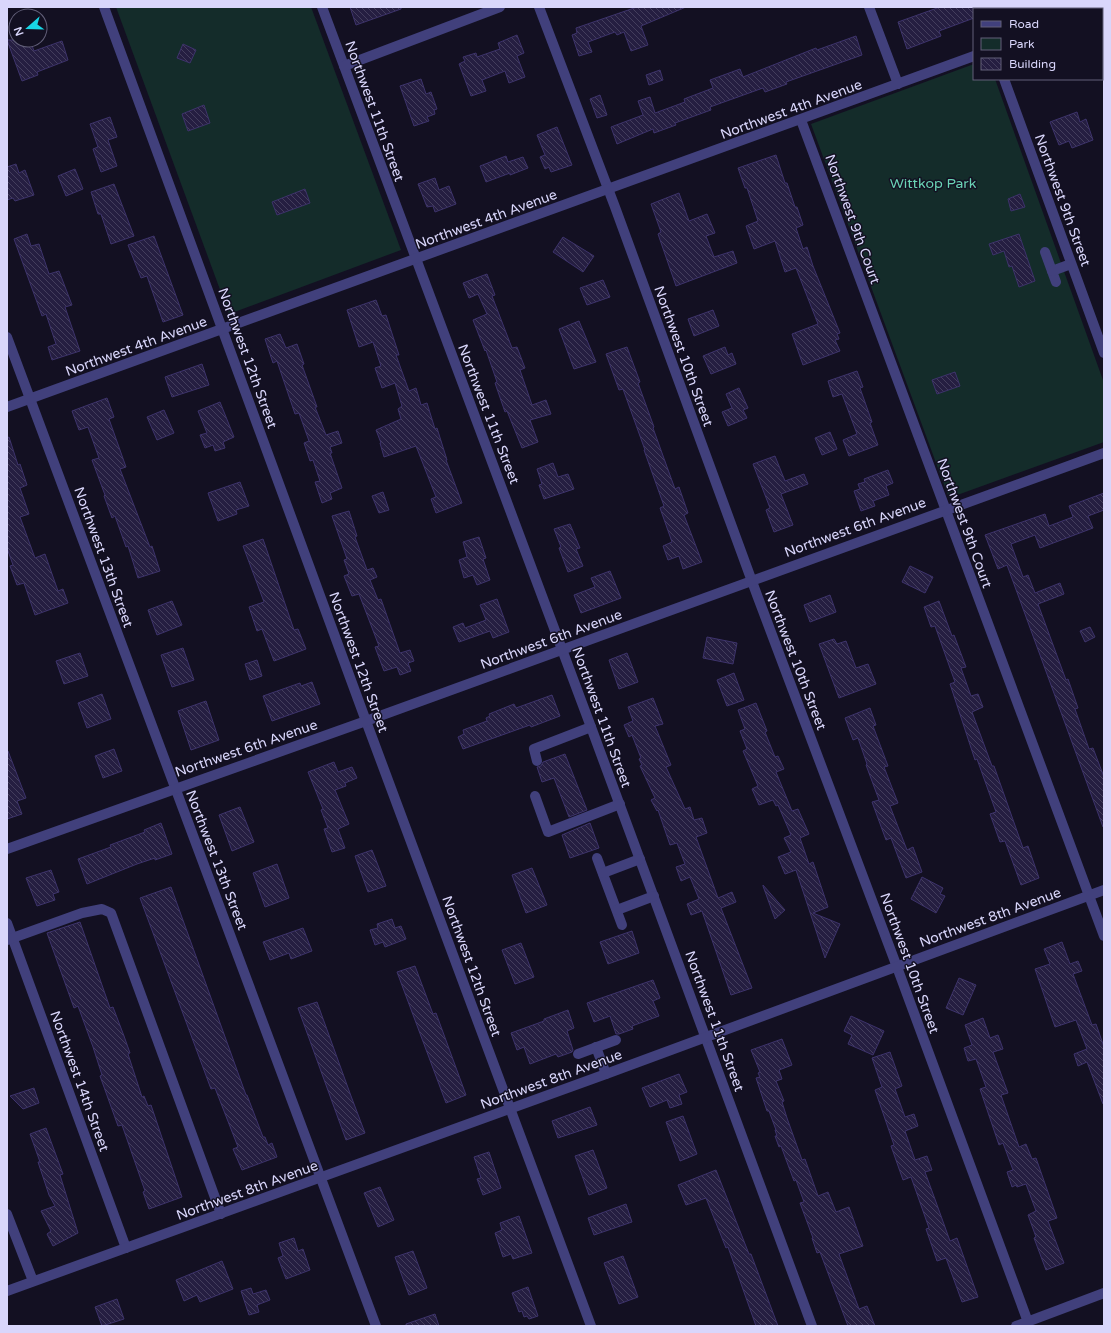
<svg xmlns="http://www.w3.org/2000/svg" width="1111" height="1333" viewBox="0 0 1111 1333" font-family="'Varela Round',sans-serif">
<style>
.park{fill:#142c2a}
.building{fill:url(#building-back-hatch);stroke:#3d336b}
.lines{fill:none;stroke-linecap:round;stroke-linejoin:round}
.minor{stroke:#41407c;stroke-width:10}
.labels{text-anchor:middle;stroke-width:3;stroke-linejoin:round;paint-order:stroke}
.street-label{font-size:14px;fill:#d9d6fb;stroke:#131022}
.park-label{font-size:14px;fill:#6ad3b6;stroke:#131022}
</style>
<defs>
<pattern id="building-back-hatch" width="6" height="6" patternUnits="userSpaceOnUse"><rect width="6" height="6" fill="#251e41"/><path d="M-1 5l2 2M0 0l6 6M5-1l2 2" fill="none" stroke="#443e5d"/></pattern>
</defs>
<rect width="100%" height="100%" fill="#131022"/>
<g class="park">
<polygon points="116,7 311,7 401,250 229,314"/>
<polygon points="974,64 974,79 995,79 1104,383 1104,442 949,498 811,124"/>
</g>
<g class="building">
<polygon points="350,7 401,7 401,9 356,25"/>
<polygon points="637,7 686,7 641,26 648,45 631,51 624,32 617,35 615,32 588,42 592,52 579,56 572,35 577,33 576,28"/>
<polygon points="940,7 974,7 974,18 939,31 941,36 907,49 898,22"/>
<polygon points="517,35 524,53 517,56 525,77 509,83 505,71 482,80 486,91 471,96 459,64 465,61 463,57 476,53 477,57 500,49 498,43"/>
<polygon points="856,36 862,55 786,82 787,84 765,92 763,88 710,107 711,110 675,123 676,125 654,133 653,129 617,144 611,127 643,115 638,101 650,97 655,113 685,102 684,99 713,88 710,80 740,69 743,77 816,48 817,50"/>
<polygon points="7,40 30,40 34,51 62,41 68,60 37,72 38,75 22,81"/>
<polygon points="183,44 196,50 190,63 177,58"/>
<polygon points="660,70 663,80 649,85 646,75"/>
<polygon points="421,79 426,94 431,92 437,109 434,110 435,114 427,117 429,121 414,126 400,86"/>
<polygon points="600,95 607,115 597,118 590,99"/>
<polygon points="204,105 210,123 188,131 182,114"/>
<polygon points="1077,112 1080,122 1086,119 1093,140 1072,148 1069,141 1059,145 1050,122"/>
<polygon points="110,117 117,137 108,140 117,166 101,172 93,149 98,147 90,124"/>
<polygon points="557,127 572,165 551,172 549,167 545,169 540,157 545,155 537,135"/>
<polygon points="776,155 785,183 787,183 795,207 797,207 803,225 796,228 803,249 807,247 813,266 840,333 837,334 839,339 835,340 840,351 803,365 792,334 818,324 796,268 785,272 775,241 754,249 746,226 758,221 747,188 745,188 738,168"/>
<polygon points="506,156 508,162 523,157 528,168 510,175 510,173 486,182 480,166"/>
<polygon points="16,164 19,173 25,170 34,195 15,201 13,198 7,200 7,167"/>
<polygon points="75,169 83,189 66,196 58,176"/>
<polygon points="435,178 439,190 449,186 456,204 435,212 433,206 427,207 418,184"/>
<polygon points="114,184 134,236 111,244 101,214 98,214 91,192"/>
<polygon points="305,189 310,203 277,215 272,202"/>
<polygon points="679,193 689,221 707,214 715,233 706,236 714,257 733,251 737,263 676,286 658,234 661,232 651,204"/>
<polygon points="1020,194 1025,207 1011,211 1008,199"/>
<polygon points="27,234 31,246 39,244 49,274 59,271 72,305 65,307 80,351 52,360 48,347 56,344 46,314 42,316 14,239"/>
<polygon points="1019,234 1035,281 1019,287 1012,266 1009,267 1004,251 993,255 989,244"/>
<polygon points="154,236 183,315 163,322 147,276 141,278 128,245"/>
<polygon points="563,237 594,256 583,272 553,252"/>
<polygon points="487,274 495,295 492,296 512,348 517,347 525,368 520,370 532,405 546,400 551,414 530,420 538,442 522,448 507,411 505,412 495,383 497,382 486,350 485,351 473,320 487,314 478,294 469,298 463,283"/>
<polygon points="603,280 610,297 587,305 580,288"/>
<polygon points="376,300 382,316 386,315 399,355 396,355 409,391 416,388 421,405 427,403 435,429 437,428 447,460 446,460 462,503 436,513 431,499 436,497 416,446 384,457 380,443 381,443 376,430 401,419 398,409 402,406 395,383 382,388 375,368 381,366 373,342 359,347 347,310"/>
<polygon points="713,310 719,326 694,336 688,319"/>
<polygon points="579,321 596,362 574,369 559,329"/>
<polygon points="280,334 286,348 297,344 304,364 302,365 317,407 315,407 326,435 338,431 342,443 330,447 332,453 330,453 342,488 330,493 332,499 322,503 315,482 320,481 313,460 310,461 304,443 309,441 299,413 295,414 277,361 273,363 265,339"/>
<polygon points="627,347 640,382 638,383 654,427 653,428 675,489 679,487 688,513 684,515 702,562 683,569 679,556 668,560 663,546 672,542 660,508 664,506 644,450 645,450 623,389 619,390 606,354"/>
<polygon points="725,347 728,355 732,353 736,364 711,374 703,356"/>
<polygon points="202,364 209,385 172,397 165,377"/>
<polygon points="857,371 863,387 860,388 872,422 870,423 878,445 849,456 843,440 857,434 842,394 833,397 828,381"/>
<polygon points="955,372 960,386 937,394 932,380"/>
<polygon points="739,388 748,408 743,410 747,418 728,426 722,412 732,408 726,394"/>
<polygon points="107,398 114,417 109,419 126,467 120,469 150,547 152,546 160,571 138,578 128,546 126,547 115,516 112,518 104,496 105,495 92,460 99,458 88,427 79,430 72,411"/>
<polygon points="220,402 234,437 223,442 225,448 215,451 213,445 205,448 200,435 207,433 198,411"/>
<polygon points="164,410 174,433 157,440 147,417"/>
<polygon points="830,432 837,449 822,455 815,438"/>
<polygon points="9,437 18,465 20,464 27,485 20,488 29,514 20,517 35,558 45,554 58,591 63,589 68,603 35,615 24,583 17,585 10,566 13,565 7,548 7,438"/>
<polygon points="775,456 785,481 804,474 808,484 781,494 793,525 774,532 766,510 770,508 753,464"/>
<polygon points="553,463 558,477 568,474 574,489 544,499 539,485 542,484 537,469"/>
<polygon points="888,470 893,483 886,486 889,495 873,501 875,506 861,511 854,491 860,489 858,484 865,482 864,479"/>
<polygon points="240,482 249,506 236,510 237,514 218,521 208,493"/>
<polygon points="383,492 389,510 379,513 372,496"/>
<polygon points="1104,493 1104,510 1088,516 1093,528 1040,548 1035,535 1011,544 1023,577 1028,575 1035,593 1060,583 1064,594 1038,604 1066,680 1068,679 1078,708 1075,709 1089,749 1093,748 1104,777 1104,827 1103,827 1007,565 998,569 985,535 1045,514 1049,526 1073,517 1069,506"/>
<polygon points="349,511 357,536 355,537 367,570 373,568 377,577 370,580 378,600 381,599 400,653 410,650 414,661 408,663 411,671 400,675 397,667 384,671 375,647 379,646 359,594 352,596 344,576 349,574 344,560 347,559 332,516"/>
<polygon points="570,524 580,548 576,549 583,566 568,572 559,548 561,547 554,529"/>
<polygon points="479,537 486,558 483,559 490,580 477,585 473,575 464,578 459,560 467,557 463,542"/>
<polygon points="263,539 294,630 298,629 306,649 274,661 262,629 257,631 249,607 264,602 243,546"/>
<polygon points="910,566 933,577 925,593 902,582"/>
<polygon points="610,571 621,598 581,613 574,595 595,587 591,578"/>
<polygon points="830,595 836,612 810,622 804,605"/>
<polygon points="497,599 509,632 493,638 490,631 459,642 453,627 463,623 465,628 486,620 480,605"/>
<polygon points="172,601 182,625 157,635 148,610"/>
<polygon points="939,601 952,636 954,635 966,667 961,668 971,696 978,694 983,707 972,712 992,766 994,766 1023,848 1028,846 1039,878 1021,885 1005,841 1000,842 990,814 996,812 977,759 975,760 950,684 955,682 935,626 931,627 924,607"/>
<polygon points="1090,627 1095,637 1085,642 1080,631"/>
<polygon points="707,637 737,643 733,664 703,658"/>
<polygon points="834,639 837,644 846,641 856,668 868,664 876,684 839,698 819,644"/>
<polygon points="183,648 194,680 172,687 161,655"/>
<polygon points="80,653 88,676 64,684 56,661"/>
<polygon points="627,653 638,682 619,689 609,660"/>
<polygon points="257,660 262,676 250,680 245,664"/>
<polygon points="734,673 744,700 727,706 717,680"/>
<polygon points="312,682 320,704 272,721 263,696 300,683 301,686"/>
<polygon points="102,694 111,719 87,728 78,703"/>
<polygon points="552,695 560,716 531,727 530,725 463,749 458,737 464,734 463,730 487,721 486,718 490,716 489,714 514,704 516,708"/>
<polygon points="653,698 663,724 655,726 671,765 666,767 685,809 690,807 694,820 702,818 707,833 696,837 718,898 732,892 736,902 721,908 752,988 731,995 702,911 691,915 687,904 699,899 690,877 681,881 676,867 685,864 677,843 670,845 658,810 657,811 651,800 655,798 640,766 642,765 639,759 641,758 632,735 629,737 624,725 633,721 628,707"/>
<polygon points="206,701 219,740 191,750 178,711"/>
<polygon points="756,703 767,731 765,732 775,757 778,756 784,769 776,772 792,811 798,809 809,834 800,838 809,864 813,862 828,907 813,913 840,924 825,958 796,870 785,874 778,857 791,852 784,838 791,835 778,805 776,806 773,800 759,805 752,789 758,786 743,751 747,749 740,731 745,729 738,710"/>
<polygon points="870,708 876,725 873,726 888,766 884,767 898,803 890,806 907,850 913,847 922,872 906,878 891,838 886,840 872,802 879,800 866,765 867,764 858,738 853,740 845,718"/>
<polygon points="114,749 122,771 103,778 95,756"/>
<polygon points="7,751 8,751 26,798 17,801 22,814 7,819"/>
<polygon points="565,754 587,810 569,817 554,778 542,782 537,767 541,766 543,762"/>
<polygon points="334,762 338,772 352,767 357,778 345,783 346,786 335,790 349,824 338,829 345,848 332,852 324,829 328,828 321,810 323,809 308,772"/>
<polygon points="240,807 254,842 232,851 219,815"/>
<polygon points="161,823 172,854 155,860 155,858 137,864 87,884 78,859 111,847 110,845 145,832 144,830"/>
<polygon points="590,823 599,848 570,858 562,835"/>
<polygon points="372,850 386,886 368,892 355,856"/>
<polygon points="277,864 289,898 265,907 253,873"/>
<polygon points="532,868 547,905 526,913 512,875"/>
<polygon points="51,870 59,892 53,894 55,900 37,906 26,878"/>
<polygon points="922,877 943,888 940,894 945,896 936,913 911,899"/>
<polygon points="763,885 785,910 775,919 763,886"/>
<polygon points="171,887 246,1095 247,1095 263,1137 265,1137 268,1145 272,1143 277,1157 242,1170 233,1149 238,1147 215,1088 211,1089 140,898"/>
<polygon points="392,919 395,928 401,926 406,939 385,947 383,942 375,945 370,930 378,928 377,924"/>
<polygon points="80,922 110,1008 113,1007 124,1036 130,1053 128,1054 142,1097 144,1096 148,1106 151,1105 182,1197 149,1209 143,1192 145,1191 122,1125 118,1126 100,1076 102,1075 93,1047 78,1006 74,1008 47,933"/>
<polygon points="303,928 312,951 291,959 289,953 270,960 263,942"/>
<polygon points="632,931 639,953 608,964 600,942"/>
<polygon points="1062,942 1070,964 1078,961 1082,971 1073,974 1092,1025 1096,1024 1104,1047 1104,1104 1103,1104 1087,1062 1078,1066 1074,1054 1087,1049 1076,1020 1055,1027 1035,969 1050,964 1044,949"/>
<polygon points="521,943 534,977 515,984 502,950"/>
<polygon points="415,966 433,1014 436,1013 466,1095 446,1103 397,972"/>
<polygon points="959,978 976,985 963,1015 946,1008"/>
<polygon points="653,980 660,998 653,1001 659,1016 632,1026 633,1029 619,1034 616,1034 610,1016 594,1022 587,1003"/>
<polygon points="317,1002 351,1096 365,1133 346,1140 298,1008"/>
<polygon points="568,1010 574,1028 567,1031 573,1050 572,1052 558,1057 556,1054 530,1064 524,1047 517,1050 511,1033 544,1021 544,1019"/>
<polygon points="851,1016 884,1031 873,1055 848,1044 852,1035 844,1031"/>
<polygon points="983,1018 990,1038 998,1035 1003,1049 993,1052 1008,1093 1001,1095 1019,1147 1026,1144 1032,1159 1036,1158 1057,1218 1048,1221 1064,1263 1046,1270 1034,1238 1036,1237 1028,1215 1036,1211 1026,1184 1017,1187 1016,1185 1012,1187 1007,1172 1013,1170 1003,1143 999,1145 980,1089 986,1087 976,1059 968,1061 964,1048 972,1045 965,1025"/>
<polygon points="782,1039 792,1065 779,1070 782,1079 776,1081 784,1101 782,1102 787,1118 802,1160 805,1159 818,1196 828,1192 836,1212 849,1207 863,1246 839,1254 859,1309 867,1306 875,1326 848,1326 820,1252 817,1253 812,1238 813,1238 800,1203 804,1202 796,1180 794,1181 781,1146 779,1147 775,1136 777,1136 775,1130 776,1130 769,1111 767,1111 756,1078 760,1077 758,1073 760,1072 751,1050"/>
<polygon points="890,1052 902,1086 895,1089 905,1117 914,1114 918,1126 905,1131 915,1160 927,1156 932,1170 925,1172 936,1202 950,1241 957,1238 978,1297 962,1302 946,1258 937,1261 926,1229 929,1228 911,1177 903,1180 891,1146 894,1145 875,1090 882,1087 872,1058"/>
<polygon points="679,1074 687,1092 679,1095 682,1104 670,1108 667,1100 650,1107 642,1088"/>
<polygon points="34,1088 39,1103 23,1109 10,1096"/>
<polygon points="590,1107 597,1125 558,1138 552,1121"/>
<polygon points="683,1116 697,1154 680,1161 666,1122"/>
<polygon points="46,1128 63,1174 60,1175 78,1233 53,1246 47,1234 51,1231 41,1211 55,1206 49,1195 38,1162 40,1162 30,1134"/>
<polygon points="593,1150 607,1188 589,1195 575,1156"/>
<polygon points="489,1152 501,1188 483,1195 477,1179 481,1178 474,1157"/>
<polygon points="716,1170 749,1254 751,1254 778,1326 756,1326 728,1247 726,1248 706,1198 686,1205 678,1185"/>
<polygon points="380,1187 394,1220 378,1227 364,1193"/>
<polygon points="626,1204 632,1222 594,1235 588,1218"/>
<polygon points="519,1216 532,1253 513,1259 511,1254 503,1257 495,1233 502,1230 500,1223"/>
<polygon points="294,1238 298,1251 303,1249 310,1270 286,1279 278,1258 283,1256 279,1243"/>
<polygon points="413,1251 427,1288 409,1295 395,1257"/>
<polygon points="623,1256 638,1297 619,1304 604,1263"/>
<polygon points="222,1261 233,1289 200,1302 197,1295 184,1301 176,1280"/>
<polygon points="528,1287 538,1316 529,1319 527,1316 524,1317 522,1311 519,1312 512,1293"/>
<polygon points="251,1288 253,1294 266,1290 270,1300 257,1305 259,1312 249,1315 241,1291"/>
<polygon points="117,1299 124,1319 102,1326 95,1307"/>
<polygon points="435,1314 439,1326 406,1326 406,1324"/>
</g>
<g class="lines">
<g class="minor">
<polyline points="104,7 366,721 591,1326"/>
<polyline points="322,7 591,727 812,1326"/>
<polyline points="539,7 615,207 757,595 897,967 1028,1322"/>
<polyline points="869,7 898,84"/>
<polyline points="1100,9 1104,8"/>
<polyline points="1102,53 1104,58"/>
<polyline points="344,66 500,7"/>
<polyline points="1004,79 1104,353"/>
<polyline points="801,120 1104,936"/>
<polyline points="1045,252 1056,282"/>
<polyline points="1052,271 1071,264"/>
<polyline points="7,337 376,1326"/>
<polyline points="7,407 974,56"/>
<polyline points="537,761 534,749 591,727"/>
<polyline points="535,796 548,832 620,804"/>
<path d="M 7,849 C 126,806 246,764 366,721 C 612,633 857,541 1104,453"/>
<polyline points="597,858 622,925"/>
<polyline points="603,873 640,859"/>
<polyline points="617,910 654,896"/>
<polyline points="7,923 126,1248"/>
<polyline points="7,940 82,913 102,909 111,913 221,1214"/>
<polyline points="596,1047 606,1074"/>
<polyline points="578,1054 616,1040"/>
<polyline points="7,1214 33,1281"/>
<polyline points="7,1291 606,1074 1104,890"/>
<polyline points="1016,1326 1104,1293"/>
</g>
</g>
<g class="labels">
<g class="street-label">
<text transform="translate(791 109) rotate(-20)" y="5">Northwest 4th Avenue</text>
<text transform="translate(375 111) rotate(70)" y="5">Northwest 11th Street</text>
<text transform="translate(1063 200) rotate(70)" y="5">Northwest 9th Street</text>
<text transform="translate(486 219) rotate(-20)" y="5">Northwest 4th Avenue</text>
<text transform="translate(853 219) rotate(70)" y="5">Northwest 9th Court</text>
<text transform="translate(136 346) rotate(-20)" y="5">Northwest 4th Avenue</text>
<text transform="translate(684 356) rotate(70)" y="5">Northwest 10th Street</text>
<text transform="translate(248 358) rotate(70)" y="5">Northwest 12th Street</text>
<text transform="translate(489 414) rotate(69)" y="5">Northwest 11th Street</text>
<text transform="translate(965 523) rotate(70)" y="5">Northwest 9th Court</text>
<text transform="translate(855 527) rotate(-20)" y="5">Northwest 6th Avenue</text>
<text transform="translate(104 557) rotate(70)" y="5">Northwest 13th Street</text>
<text transform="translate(551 639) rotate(-20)" y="5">Northwest 6th Avenue</text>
<text transform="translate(796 660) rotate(69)" y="5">Northwest 10th Street</text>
<text transform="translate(359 662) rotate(70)" y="5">Northwest 12th Street</text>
<text transform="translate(602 717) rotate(70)" y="5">Northwest 11th Street</text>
<text transform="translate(246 748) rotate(-19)" y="5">Northwest 6th Avenue</text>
<text transform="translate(217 860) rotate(69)" y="5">Northwest 13th Street</text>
<text transform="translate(990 917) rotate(-20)" y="5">Northwest 8th Avenue</text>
<text transform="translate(910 963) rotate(70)" y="5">Northwest 10th Street</text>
<text transform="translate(472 966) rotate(70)" y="5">Northwest 12th Street</text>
<text transform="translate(715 1021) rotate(70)" y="5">Northwest 11th Street</text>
<text transform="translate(551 1079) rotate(-20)" y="5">Northwest 8th Avenue</text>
<text transform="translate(80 1081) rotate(70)" y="5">Northwest 14th Street</text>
<text transform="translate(247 1190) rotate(-20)" y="5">Northwest 8th Avenue</text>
</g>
<g class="park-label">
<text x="933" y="188">Wittkop Park</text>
</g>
</g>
<rect width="1111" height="1333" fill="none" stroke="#d9d6fb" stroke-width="16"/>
<rect x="973" y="8" width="130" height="72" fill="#131022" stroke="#625f79"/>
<rect x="981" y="21" width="20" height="6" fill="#41407c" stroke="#625f79"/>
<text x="1009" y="28" font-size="12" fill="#d9d6fb">Road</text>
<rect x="981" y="38" width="20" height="12" fill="#142c2a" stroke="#625f79"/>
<text x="1009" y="48" font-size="12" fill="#d9d6fb">Park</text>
<rect x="981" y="58" width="20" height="12" fill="url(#building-back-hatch)" stroke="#625f79"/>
<text x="1009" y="68" font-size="12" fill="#d9d6fb">Building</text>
<g transform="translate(28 28) rotate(250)"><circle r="19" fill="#131022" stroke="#625f79"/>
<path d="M0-3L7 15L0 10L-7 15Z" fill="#18d5e5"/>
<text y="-6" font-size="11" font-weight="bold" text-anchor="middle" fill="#d9d6fb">N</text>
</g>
</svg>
